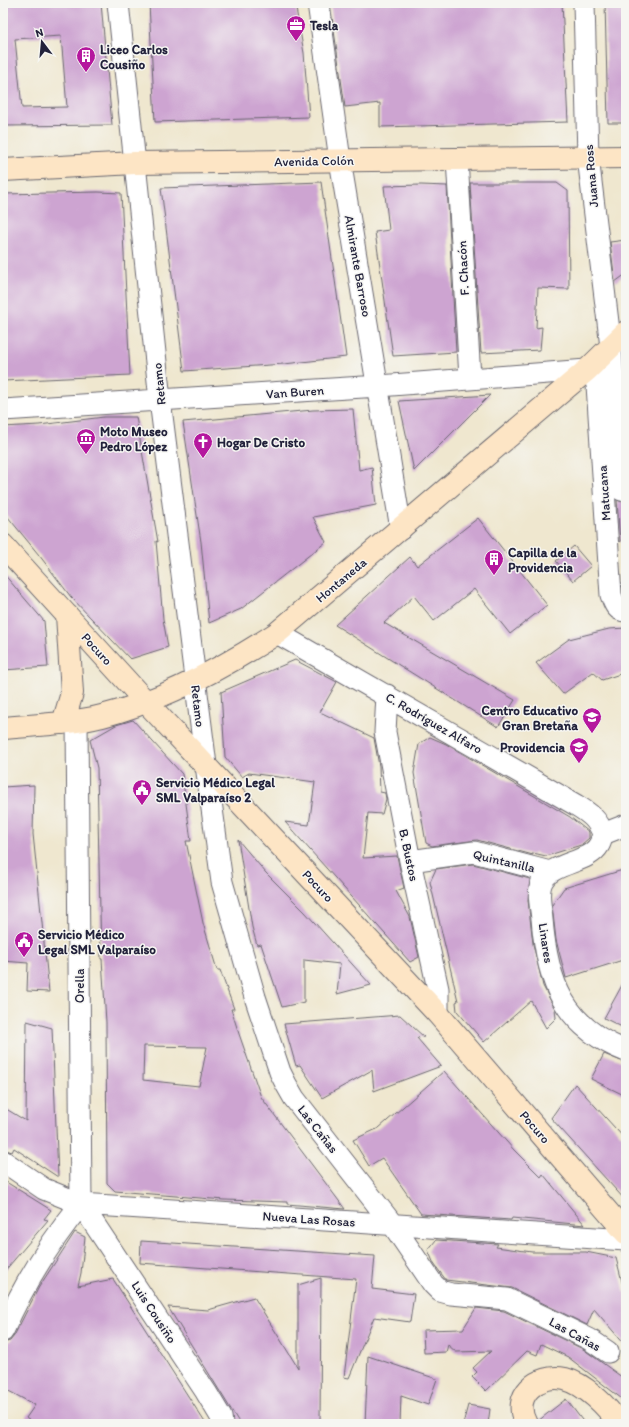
<svg xmlns="http://www.w3.org/2000/svg" width="629" height="1427" font-family="Itim,sans-serif">
<rect width="100%" height="100%" fill="#f6f6f2"/>
<filter id="ink" filterUnits="userSpaceOnUse"><feTurbulence type="fractalNoise" baseFrequency=".025" numOctaves="2"/><feDisplacementMap in="SourceGraphic" scale="8" xChannelSelector="R" yChannelSelector="G"/><feConvolveMatrix kernelMatrix="1 2 1 2 8 2 1 2 1" color-interpolation-filters="sRGB"/></filter>
<filter id="wash" filterUnits="userSpaceOnUse"><feTurbulence type="fractalNoise" baseFrequency=".012" numOctaves="4" result="noise"/><feDisplacementMap in="SourceGraphic" scale="16" xChannelSelector="R" yChannelSelector="G"/><feGaussianBlur stdDeviation="0.9" result="paint"/><feColorMatrix in="noise" values="0 0 0 0 0 0 0 0 0 0 0 0 0 0 0 0 0 1.4 0 .05"/><feComposite in="paint" operator="in"/></filter>
<g filter="url(#wash)">
<rect width="100%" height="100%" fill="#efe7cf"/>
<g id="blocks">
<path fill="#cda4d1" fill-rule="evenodd" d="M3,3h98l11,122 -109,1zM61,36l6,71 -45,1 -7,-69z
M149,3h146l9,50 5,64 -154,5z
M330,3h232l6,119 -188,5v-24l-35,4z
M605,3h21v120h-18z
M321,182l25,175 -62,7 -100,7 -23,-183z
M470,183h87l11,8 1,98 -31,-1 -2,40 6,-1 -2,23 -59,3z
M421,185l26,1 9,166 -63,4 -18,-124 14,-2 -5,-44z
M98,192l23,1 9,182 -127,6v-187z
M626,240v34l-11,8 -5,-40z
M490,395l-76,76 -15,-70z
M353,409l6,61 13,-3 4,38 -63,12 13,25 -85,67 -32,14 -8,-81 -18,-120 130,-12z
M104,417h32l22,125 -2,-1 7,78 5,28 -38,12 -59,-62 -32,-42 -36,-44v-84l36,-2z
M617,500l9,3v34l-6,5z
M478,518l69,87 -37,29 -36,-45 -40,32 -20,-25 -30,27 131,77 -17,27 -163,-102 75,-68 7,9z
M574,546l17,20 -18,15 -17,-20z
M3,573l41,48 4,46 -45,3z
M626,628v44l-24,8 -9,-8 -30,22 -27,-31 33,-24 40,-10z
M295,660l42,22 -17,30 54,26 5,28 1,26 5,1 1,6 -4,15 -14,-1 -5,45 34,-2 7,32 -8,3 14,26 9,40 -9,5 -125,-140 24,3 6,-43 -66,-9 -7,4 -17,-20 -4,-65z
M133,720l49,54 9,67h-5l17,82 14,47h3l14,39h-3l8,25 22,63 84,112 -58,-5v-2l-63,-2 -109,-9 -8,-8 -1,-161 -4,-63h-1l-4,-191 -7,-28 26,-15zM144,1046l63,1 -8,39 -56,-6z
M430,737l16,7 124,73 19,15v6l-8,7 -35,11 -13,-3v2l-56,-15 -45,6 -6,-3 -12,-70 5,-29z
M34,785l-1,49 16,158 -22,-1 1,-28 -25,-2v-174z
M238,840l28,33 39,39 66,73 -34,9 3,-30 -36,-4v42l-22,5 -21,-63 -4,1 -5,-18z
M473,864l57,15 -2,21 5,44 10,42 12,23 1,9 -10,10 -15,-27 -47,41 -27,-31 -1,-9 2,-1 -28,-119 6,-13z
M626,869v90l-60,19 -10,-38 -4,-35 12,-17z
M626,978v60l-4,-2 4,-7 -22,-11z
M400,1015l24,22 -7,1 24,28 -67,25 -2,-21 -50,28 -22,-33 -4,1 -12,-42z
M27,1021l25,7 6,149 -44,-29 -2,4 -9,-3v-42l23,14z
M604,1054l22,9v33l-35,-17z
M444,1071l70,79 27,27 2,-3 42,51 -73,-7 -1,2 -90,-6 -39,-56 -13,8 -16,-26 26,-12z
M575,1084l51,56v61l-75,-83z
M3,1180l48,30 -7,9 4,1 -45,53z
M75,1232l10,5 -4,36 -3,13 35,-7 93,145h-172l-8,-6 9,-13 -32,-17v-45l7,-2 4,-5 25,-49z
M436,1240l62,4 -2,3 36,5h54l30,6 10,39v49l-32,-37 -7,16 -75,-37 -66,-8 -12,-16 -6,-14z
M141,1241l234,15 -3,33 42,5 -4,28 -36,-5 -25,61 -5,-1 12,-98 -216,-16z
M321,1278l-1,146h-80l-72,-117 40,3 46,-13 44,71v-83z
M476,1308l28,3 79,38 43,31v22l-58,-45 -27,-13 -4,11 -10,-4 -41,40 -14,-14 5,-5 -4,-4 18,-17 -35,1 -8,-7 -2,7 -22,1 -1,-23 40,-1z
M368,1356l69,23 -9,26 -27,-9 -1,28h-35z
M566,1399l19,25h-47v-3z
M468,1405l22,4 -2,15h-25z"/>
</g>
</g>
<g filter="url(#ink)">
<use href="#blocks" fill-opacity="0" stroke="#6a676f" stroke-width="1"/>
<g fill="none" stroke-linecap="round" stroke-linejoin="round">
<g stroke="#6a676f" stroke-width="23">
<path id="street" d="M118,3l42,397 46,365 16,117 33,115 25,75 6,12 8,14 99,127 40,59 7,7 11,3 56,5 82,40 19,13
M318,3l22,157 61,369
M584,3l4,154 23,190 8,136 3,7 4,1
M457,159l13,219
M3,410l376,-24 208,-16 7,6 3,9 14,210c3,8 5,16 15,16
M277,633l299,172c13,8 22,14 27,29
M387,695l-2,37 25,129 28,128v25
M77,721l4,483
M603,834c-1,3 -2,8 -4,11 -10,18 -45,17 -56,35 -7,11 -2,27 -1,39 5,63 22,108 84,132
M603,834l23,-9
M410,861l64,-9 76,20
M3,1161l41,28 37,15 545,36
M81,1204l125,188 15,25 1,7
M3,1331c20,-45 47,-89 78,-127"/>
</g>
<g stroke="#6a676f" stroke-width="24">
<path id="secondary" d="M3,170l132,-7 491,-6
M3,545l142,156 293,313 188,219
M63,723l9,-30 -5,-78
M3,728c33,-3 67,-4 99,-12 59,-15 124,-50 175,-83l310,-263 39,-38
M526,1424c-15,-28 11,-51 39,-45 20,5 43,28 54,45"/>
</g>
<use href="#street" stroke="#fff" stroke-width="21"/>
<use href="#secondary" stroke="#fde5c5" stroke-width="22"/>
</g>
</g>
<defs>
<g id="office-pin" transform="scale(1)"><path d="M0 17L-7.5 6A9.5 9.5 0 1 1 7.5 6Z" fill="#b5179e" stroke="#f6f6f2"/><path d="M-6-3h4V-5.5h4V-3h4V5H-6ZM-1-4.5V-3h2v-1.5ZM-6 0V1H6V0Z" fill="#fff"/></g>
<g id="building-pin" transform="scale(1)"><path d="M0 17L-7.5 6A9.5 9.5 0 1 1 7.5 6Z" fill="#b5179e" stroke="#f6f6f2"/><path d="M-4-6H4V6H1V3H-1V6H-4ZM-2.5-4.3h1.7v1.8h-1.7ZM.8-4.3h1.7v1.8H.8ZM-2.5-1h1.7V.8h-1.7ZM.8-1h1.7V.8H.8Z" fill="#fff"/></g>
<g id="museum-pin" transform="scale(1)"><path d="M0 17L-7.5 6A9.5 9.5 0 1 1 7.5 6Z" fill="#b5179e" stroke="#f6f6f2"/><path d="M0-6L6-3V-2H-6V-3ZM-5-1h2V3h-2ZM-1-1h2V3h-2ZM3-1h2V3H3ZM-6 4H6V6H-6Z" fill="#fff"/></g>
<g id="church-pin" transform="scale(1)"><path d="M0 17L-7.5 6A9.5 9.5 0 1 1 7.5 6Z" fill="#b5179e" stroke="#f6f6f2"/><path d="M-1.2-6h2.4v3.5h3.3v2.4h-3.3V6h-2.4V-.1h-3.3v-2.4h3.3Z" fill="#fff"/></g>
<g id="university-pin" transform="scale(1)"><path d="M0 17L-7.5 6A9.5 9.5 0 1 1 7.5 6Z" fill="#b5179e" stroke="#f6f6f2"/><path d="M0-5L7-2L0 1L-7-2ZM-4 1L0 2.5L4 1V4Q0 6-4 4Z" fill="#fff"/></g>
<g id="school-pin" transform="scale(1)"><path d="M0 17L-7.5 6A9.5 9.5 0 1 1 7.5 6Z" fill="#b5179e" stroke="#f6f6f2"/><path d="M0-5L7-2L0 1L-7-2ZM-4 1L0 2.5L4 1V4Q0 6-4 4Z" fill="#fff"/></g>
<g id="civic-pin" transform="scale(1)"><path d="M0 17L-7.5 6A9.5 9.5 0 1 1 7.5 6Z" fill="#b5179e" stroke="#f6f6f2"/><path d="M-.6-6.5H3V-4.5H.6V-3L4-1V1h2V6H-6V1h2V-1L-.6-3ZM-1.2 2.5V6h2.4V2.5Z" fill="#fff"/></g>
</defs>
<g fill-rule="evenodd">
<use href="#office-pin" x="296" y="25"/>
<use href="#building-pin" x="86" y="56"/>
<use href="#museum-pin" x="86" y="438"/>
<use href="#church-pin" x="203" y="442"/>
<use href="#building-pin" x="494" y="559"/>
<use href="#university-pin" x="592" y="717"/>
<use href="#school-pin" x="579" y="747"/>
<use href="#civic-pin" x="142" y="789"/>
<use href="#civic-pin" x="24" y="941"/>
</g>
<g text-anchor="middle" dominant-baseline="central" stroke-width="3" stroke-linejoin="round" paint-order="stroke">
<g font-size="13" font-weight="bold" fill="#22223b" stroke="#f6f6f2" text-anchor="start">
<text x="310" y="25">Tesla</text>
<text x="100" y="49">Liceo Carlos<tspan x="100" dy="15">Cousiño</tspan></text>
<text x="100" y="431">Moto Museo<tspan x="100" dy="15">Pedro López</tspan></text>
<text x="217" y="442">Hogar De Cristo</text>
<text x="508" y="552">Capilla de la<tspan x="508" dy="15">Providencia</tspan></text>
<text x="578" y="710" text-anchor="end">Centro Educativo<tspan x="578" dy="15">Gran Bretaña</tspan></text>
<text x="565" y="747" text-anchor="end">Providencia</text>
<text x="156" y="782">Servicio Médico Legal<tspan x="156" dy="15">SML Valparaíso 2</tspan></text>
<text x="38" y="934">Servicio Médico<tspan x="38" dy="15">Legal SML Valparaíso</tspan></text>
</g>
<g font-size="13" fill="#22223b" stroke="#f6f6f2">
<text transform="translate(314 161) rotate(-1)">Avenida Colón</text>
<text transform="translate(591 176) rotate(-95)">Juana Ross</text>
<text transform="translate(358 266) rotate(80)">Almirante Barroso</text>
<text transform="translate(463 268) rotate(-93)">F. Chacón</text>
<text transform="translate(159 384) rotate(-96)">Retamo</text>
<text transform="translate(295 392) rotate(-4)">Van Buren</text>
<text transform="translate(604 493) rotate(-94)">Matucana</text>
<text transform="translate(341 580) rotate(-40)">Hontaneda</text>
<text transform="translate(97 649) rotate(48)">Pocuro</text>
<text transform="translate(198 706) rotate(83)">Retamo</text>
<text transform="translate(434 723) rotate(30)">C. Rodríguez Alfaro</text>
<text transform="translate(409 855) rotate(78)">B. Bustos</text>
<text transform="translate(504 861) rotate(13)">Quintanilla</text>
<text transform="translate(318 886) rotate(47)">Pocuro</text>
<text transform="translate(546 943) rotate(81)">Linares</text>
<text transform="translate(79 986) rotate(-90)">Orella</text>
<text transform="translate(535 1127) rotate(49)">Pocuro</text>
<text transform="translate(318 1129) rotate(52)">Las Cañas</text>
<text transform="translate(309 1219) rotate(4)">Nueva Las Rosas</text>
<text transform="translate(154 1312) rotate(57)">Luis Cousiño</text>
<text transform="translate(575 1334) rotate(29)">Las Cañas</text>
</g>
</g>
<rect width="629" height="1427" fill="none" stroke="#f6f6f2" stroke-width="16"/>
<g transform="translate(42 42) rotate(344)" stroke="#f6f6f2" stroke-width="3" paint-order="stroke">
<path d="M0-3L7 15L0 10L-7 15Z" fill="#22223b"/>
<text y="-6" font-size="11" font-weight="bold" text-anchor="middle" fill="#22223b">N</text>
</g>
</svg>
